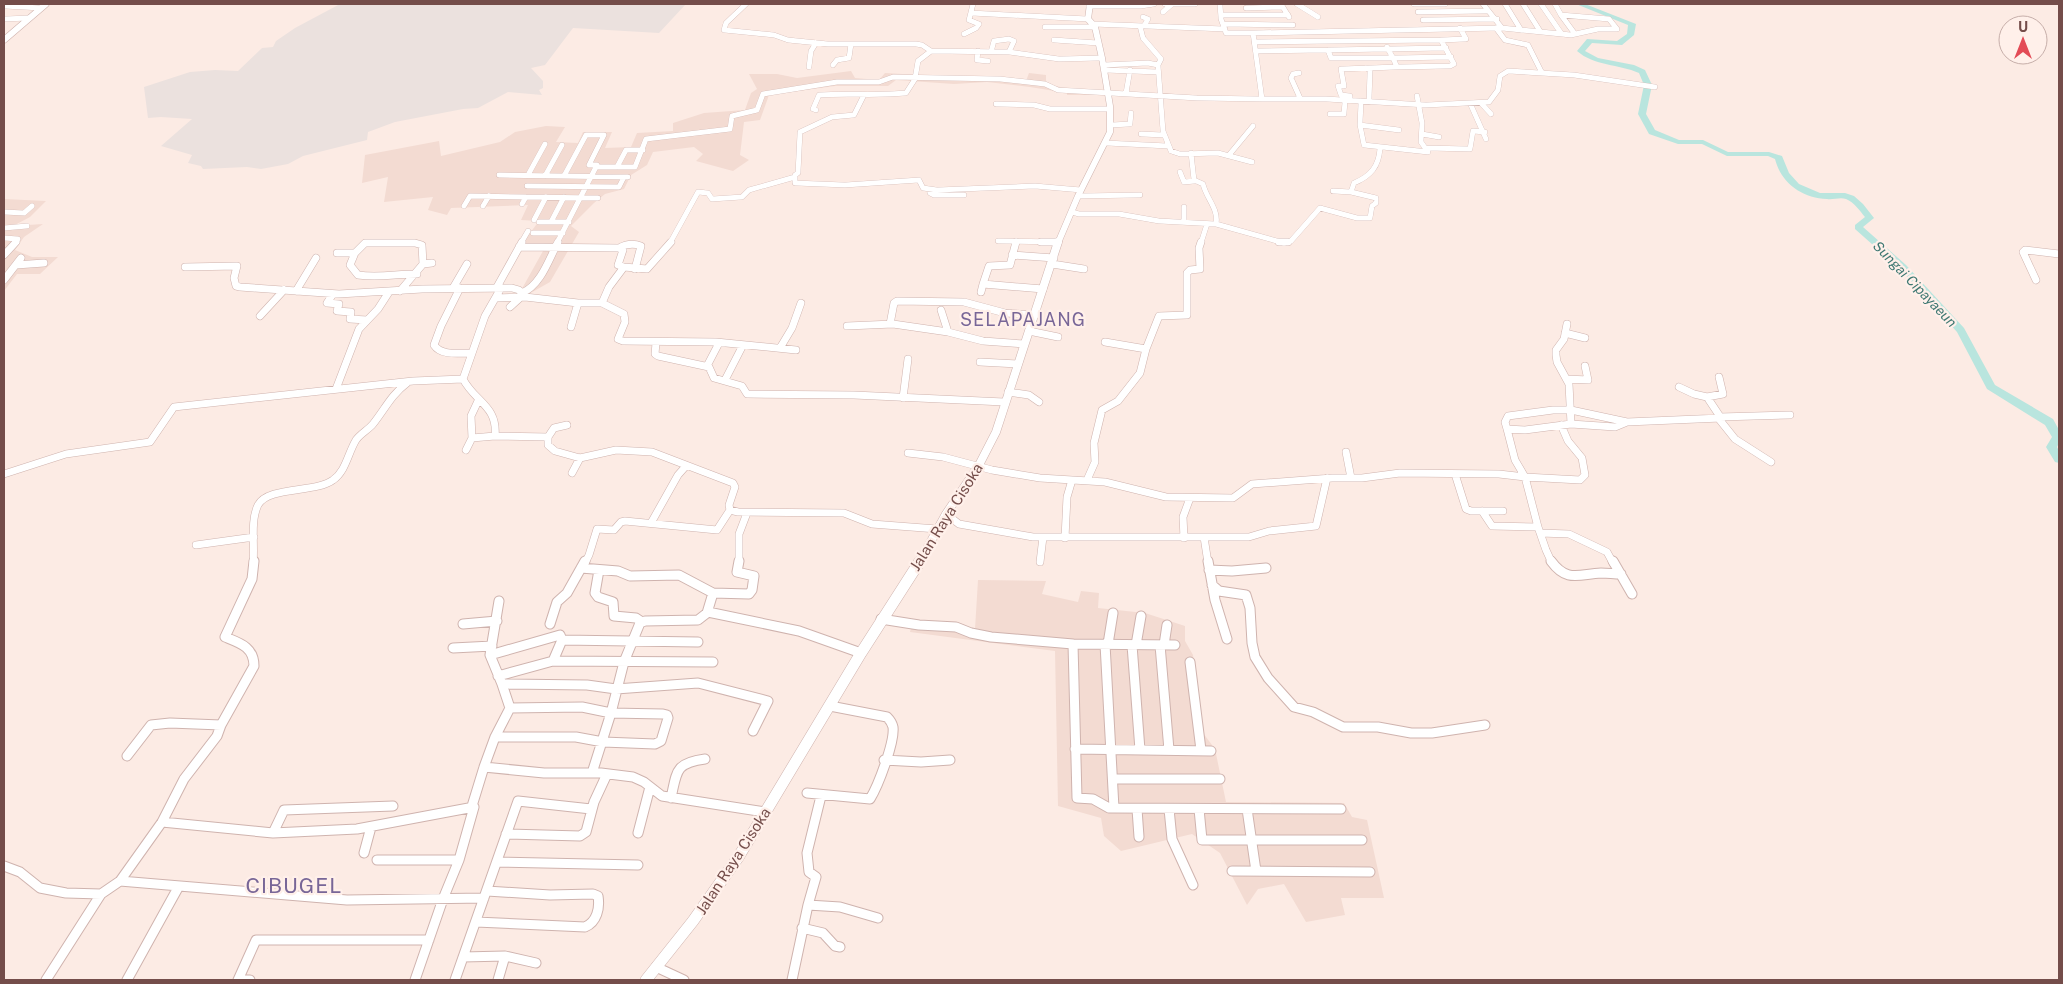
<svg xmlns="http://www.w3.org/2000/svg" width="2063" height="984" font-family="'Public Sans',sans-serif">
<rect width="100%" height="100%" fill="#fcebe4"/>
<path fill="#f3dbd2" d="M851,71l4,7 24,2 6,-7 141,8 3,-8 17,2v9l24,5 25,2 -1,4h-27v-2l-37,-6 -43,-5 -33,2 -58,-4 -8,6h-53l-66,9 -9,25 -16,2 -4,33 9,5 -16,11 -37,-10 7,-7 -9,-7 -41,5 -6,13 -16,10 -7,14 -19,5 -11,9 -23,23 8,6 -29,50 -30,17 -1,-5 24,-43 -25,-2 21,-28 -18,-1 7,-15 -77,3 -4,7 -19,-5 5,-13 -49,5 4,-25 -26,6 3,-28 74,-14 2,15 59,-14 15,-10 31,-6 19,1 -9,15 22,1 5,-11h29l-7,16 26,-1 6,-14 36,-2v-8l31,-10 41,-3 6,-17 6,-4 -8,-15h28l20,4z
M4,199l42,2 -16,16 -17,9 30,-2 -19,13 -9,13 17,7h26l-18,17h-23l-13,17z
M978,580l68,1 -4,13 36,8 3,-11 18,2 -1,15 47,5 40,13v15l8,14 10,78 12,16 11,53 118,1 8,14 15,3 17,78h-43l4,17 -39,7 -22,-38 -26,5 -11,16 -27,-52 -28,-19 -71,17 -17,-15 -3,-18 -43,-12 -3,-155 -145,-19 3,-12 62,9z"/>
<path fill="#ebe1de" d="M340,4h346l-27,29 -86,-5 -28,37 -14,3 12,13v7l-4,2 3,5 -34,-3 -30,16 -15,1 -68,13 -27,10 -1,8 -64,16 -15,8 -27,5 -14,-2 -44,2 -2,-3 -13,-3 4,-8 -31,-9 31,-27 -31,-2 -13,1 -4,-31 46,-15 25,-2 23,1 24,-23 11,-1 3,-6 19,-13z"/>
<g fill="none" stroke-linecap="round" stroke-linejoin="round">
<path fill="#b9e5de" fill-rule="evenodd" d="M1576,4h9l51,20 -2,11 -12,10 -30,-2 -7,8 13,7 36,7 11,5 7,15 -6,29 9,16 24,10h24l25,12h41l13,4 7,17 10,11 21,9h25l9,3 9,8 11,14 -11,9 43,38 58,63 31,57 58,34 6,11v13l-2,4 2,4v12l-4,-1 -9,-15 6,-10 -7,-12 -58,-36 -30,-57 -57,-63 -45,-40v-4l10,-8c-5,-6 -11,-15 -19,-18 -6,-2 -13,1 -19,0 -25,-1 -46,-16 -52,-40l-7,-3h-41l-25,-12h-24l-29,-10 -11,-20 6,-29 -5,-12c-20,-9 -45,-7 -62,-22l10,-12 30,2 10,-7 1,-9z"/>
<g stroke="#cfb3ae" stroke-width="5.5">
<path id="minor-far2" d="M746,4l-20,19 -2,7 50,5 14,5 40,4h88l6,1 9,6 78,1 50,7 43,-1
M1165,4h30
M1220,4l1,15 5,14h27
M1281,4l8,13
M1297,4l21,13
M1414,4h31
M1505,4l16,26
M1523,4l17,27
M1541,4l20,29
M4,6l37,2
M1089,6h52l13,-2
M1246,8l36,-1
M1163,12l8,-7
M1418,12l69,-1
M971,13l117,6
M1222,15h66
M1561,15l14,19
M1143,17l5,2 -4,7
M4,19l25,-1
M1423,20l74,-1
M1092,24l133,5
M1223,24l70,1
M1140,26l3,12 18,21 -3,6
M1045,27h50
M1496,28l9,12 23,5 14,28
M1502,28l69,7 27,-6h19l-8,-10 -48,-4 -6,-11
M964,34l12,-6 3,-4 -10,-4 4,-16
M1054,40l44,3
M1254,42l187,-2
M1387,47l1,2 58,-1
M1328,50l60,-1 5,9 58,-1
M978,51l-1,9 11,1
M1256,51l72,-1 3,8h62l4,9 53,-1 4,-2 -13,-24 25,-1 -6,-11
M991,52l3,-11 15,-2 5,2 -5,11
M833,65l4,-5 12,-2 2,-14
M1103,65l45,-2 10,2 5,66 8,20 9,3 38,-1 34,9
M809,67l2,-16 5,-8
M1366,68l4,2 -1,32
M1104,70l54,2
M1299,73l-6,1 -2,4 9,20
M1126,93l4,-23
M864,95l-10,20 -22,2 -32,15 -2,41 -3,2v8l50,2 74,-5 4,8 14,2 98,-4 46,4
M1350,98v-2l-9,-1 -3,-9h6l-3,-17 56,-2
M1262,99h64l100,6 63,-3 9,-12 2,-14 8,-5 66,4 81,12
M1470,103l16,36
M1481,103l10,11
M996,104l38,1 16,4h60
M816,110l-3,-1 6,-14c29,-2 58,1 87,-2l9,-14 3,-18 13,-10
M1330,114h14l1,-13
M1111,125l19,-1 1,-11
M1360,125l1,-24
M1399,130l-39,-5 4,20 64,7 -7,-10 1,-19 -5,-27
M1141,134l23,1
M1422,134l17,3
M1106,143l62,3
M1426,148l44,1 3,-18 12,1
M1191,153l3,27 9,4c3,14 16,25 13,40
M1229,155l24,-29
M617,167l9,-17h17
M1180,172l4,10 11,-1
M499,175l129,2
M528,175l17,-31
M545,176l17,-31
M564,176l22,-41h18l-15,30h8l-1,2
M527,186l92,1 5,-10
M929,189l1,4 4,2h30
M1333,191l18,1 3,-9c17,-7 25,-17 26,-35
M1078,196l62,-1
M522,204l4,-7 72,1
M464,206l6,-10 56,1
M483,206l6,-10
M1184,207v15
M4,212l20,1 8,-7
M1072,212l7,2h40l40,7 57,3 68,19
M534,220l12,-23
M539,222h30
M551,222l13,-25
M4,228l23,-2
M533,233h30
M4,238l14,1 -3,4
M998,241l60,1
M521,243l7,-12
M557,243l39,-76h39l11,-28 84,-10 2,-13 25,-6 6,-16 74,-12h42l14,-5 107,2 45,5 13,6 139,8 65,1 -9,-66 249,-5 -19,-24
M670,243l28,-51 10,1 4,6 30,-2 7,-7 46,-13
M1201,243l6,-19
M1284,243l7,-2 29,-33 37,10h13l2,-12 4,-3v-5l-25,-6"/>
</g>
<g stroke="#cfb3ae" stroke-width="8">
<path id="minor-far1" d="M1041,242h17
M1279,242h9
M519,247l100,1c7,-4 14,-5 22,-2l-6,23
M619,248l4,2 -5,15 6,2
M337,253h18l10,-10h50l7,2 1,19
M355,253l-5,12 8,10c21,3 38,-1 59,-1
M4,255l12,-13
M1012,255l42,3
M1052,264l32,5
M16,265l28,-2
M185,267l52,-1 -3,12 2,8 4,1 99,7 83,-5 90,-1 7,2 6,7 53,6h24l22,11 1,8 -7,17 5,2 93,1 80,8
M4,280l17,-22
M2036,280l-13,-28 2,-2 34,4
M983,284l6,-18 21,-1 6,-23
M497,287l25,-45
M453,288l14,-24
M460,288l-19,38 -7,19c7,11 25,8 37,8
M296,291l20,-33
M400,291l23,-27 9,-1
M981,292l2,-8 60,5
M522,293c19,-8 27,-34 36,-51
M333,294l-6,9 12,1 -2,7 14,1 -1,7 17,1
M496,298l29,-1
M602,303l7,-16 15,-20 23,2 24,-27
M510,307l11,-10
M941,310l7,22 35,9 41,3
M260,316l24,-26
M890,324l4,-21 3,-2 67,1 41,11 30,2
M847,326l46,-2 55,8
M571,327l7,-24
M1029,331l29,6
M1565,333l20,5
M1105,342l41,7
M656,343l-1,11 3,2 51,11 5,11 28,8 5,8 107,1 150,7
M780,348l12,-20 9,-25
M980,362l38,2
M707,366l12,-23
M463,379l22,-63 16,-28
M1567,379l21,1 -3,-14
M725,380l18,-35
M336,389l23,-60 19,-20 11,-17
M1008,392l21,3 10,7
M1707,397l16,-3 -4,-17
M903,398l5,-39
M1720,417l70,-2
M1719,419l16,20 36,23
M1571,424l44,3 12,-5 94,-4 -14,-21 -13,-3 -15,-7
M1507,429l-2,-7 3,-6 45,-6h18l56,12
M548,437l6,-9 13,-3
M472,438l-1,-22 7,-15
M466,450l6,-12 23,-2
M1346,452l5,26
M908,453l35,4 49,13 48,8 65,4 61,15 67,1 19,-14 80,-6h30l38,-5 99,1 26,3 -10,-17 -8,-31 18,1 46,-6 -2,-40 -12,-22 -1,-7v-5l8,-11 3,-15
M572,473l8,-15
M4,474l62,-20 84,-12 24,-35 239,-26 50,-2c12,23 35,27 32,57l53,1v8l7,6 25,7 36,-8 36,2 81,31 2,4 -6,18 1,5 8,2 106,1 28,11 65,5
M1455,474l11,35 5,2h32
M1087,480l8,-18 -1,-19 8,-33 16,-9 22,-28 6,-24 13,-33 28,-1v-42l3,-3 10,-1 -1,-21 2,-6
M1482,511l10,15 46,1 8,23 6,13
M946,514l13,10 74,13h216l20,-6 47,-5 11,-48
M651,523l27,-48 8,-9
M1538,527l-13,-50 55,3 5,-5 -3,-17 -14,-17 -7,-16
M1540,533l29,1 38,18 6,11
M1204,537l4,26
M1065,538l2,-41 5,-17
M1184,538l-1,-21 7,-19
M196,545l58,-8
M1040,562l3,-25
M253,563c2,-17 -3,-42 5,-58 10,-19 58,-12 75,-25 13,-9 15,-27 23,-40 4,-6 12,-10 17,-16 12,-15 18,-29 34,-41
M585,563l4,-8 8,-26 17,1 7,-8 4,-1 92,9 13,-20
M739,563v-29l8,-21"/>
</g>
<g stroke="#cfb3ae" stroke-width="11">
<path id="minor" d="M1208,561l7,39 12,39
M1551,561c16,22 28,13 50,12 7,0 13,1 20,1
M1613,561l19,33
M581,568l37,3 12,5 49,-1 34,18 36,1 3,-4 2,-14 -17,-4 2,-11
M599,570l-4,23 3,4 15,5 1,14 22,2 6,4
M1209,570l23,1 34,-3
M1212,585l7,6 27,4 4,13 2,35 3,14 13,21 26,29 19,5 30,15h35l33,6h21l53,-8
M499,601l-9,54 12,29 85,1 29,4 82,-6 70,18 -15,30
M708,612l91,19 62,22
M881,619l38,6 37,2 15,6 20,4 82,7 4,154 16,1 16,9 232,1
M463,624l34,-3
M550,624l7,-22 10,-9 18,-32
M698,642l-136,-2 -9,21 160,1
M1073,644l102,1
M1105,644l9,164
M1108,644l5,-31
M1132,645l8,105
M1136,645l5,-29
M1160,645l9,105
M1164,645l3,-20
M453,648l39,-2
M490,655l70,-20 2,5
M1190,662l11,88
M498,676l55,-15
M495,737h81l27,5 52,2 6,-3 7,-23 -1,-3 -4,-1 -52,-1 -29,-6 -72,1
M1075,749l136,2
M127,756l24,-31 19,-2 51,2
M884,760l37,2 29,-2
M484,767l11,-30 15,-29 -8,-24
M592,773l19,-60 13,-51 16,-39 5,-2 53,-1 9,-7 6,-20
M1113,779h107
M807,793l63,6c8,-13 25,-57 23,-72 -1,-4 -3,-7 -6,-10l-57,-11
M671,798c6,-27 4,-35 34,-39
M1137,809l2,28
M1169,809l3,30 21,46
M1199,809l3,31h160
M1247,809l9,62
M162,822l111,11 84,-4 117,-22 -2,-1 12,-39 60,6h57l32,4 11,5 18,14 103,16
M273,833l11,-23 109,-4
M638,833l12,-46
M506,834l74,2 6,-4 8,-30 13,-28
M364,853l7,-26
M377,860h82l-16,39 -28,81
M459,860l15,-53
M497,862l141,3
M4,866l16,6 20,16 26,5 35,1
M1232,871l138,1
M120,881l42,-59 22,-43 33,-43 4,-11 33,-59c0,-19 -14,-23 -29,-29l27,-58 2,-18
M808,905l8,-28 -7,-5 -2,-19 14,-57
M476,922l109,5c12,-5 15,-19 13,-31l-5,-2 -43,1 -63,-4
M802,928l21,5 12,13 5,1
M463,957l42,-1 31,7
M656,967l28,13
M46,980l55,-86 19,-13 227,19 137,-2
M127,980l52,-94
M238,980l18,-40h173
M238,980h12
M455,980l63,-179 73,8
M498,980l7,-24
M792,980l16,-75 32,2 38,11"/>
</g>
<g stroke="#cfb3ae" stroke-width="7">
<path id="tertiary-far2" d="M4,40l42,-36
M1058,243l20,-47 32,-64v-26l-8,-48 -7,-31 -7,-8 2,-15"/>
</g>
<g stroke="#cfb3ae" stroke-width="9">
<path id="tertiary-far1" d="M919,563l27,-49 33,-49 17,-33 62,-190"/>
</g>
<g stroke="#cfb3ae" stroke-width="12">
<path id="tertiary" d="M646,980l47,-59 46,-65 122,-203 59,-92"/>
</g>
<use href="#minor-far2" stroke="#fff" stroke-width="5"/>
<use href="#minor-far1" stroke="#fff" stroke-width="7"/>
<use href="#minor" stroke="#fff" stroke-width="9"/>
<use href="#tertiary-far2" stroke="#fff" stroke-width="6"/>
<use href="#tertiary-far1" stroke="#fff" stroke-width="8"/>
<use href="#tertiary" stroke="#fff" stroke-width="11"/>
</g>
<g text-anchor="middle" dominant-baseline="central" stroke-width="4.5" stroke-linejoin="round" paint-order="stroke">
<g font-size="14" font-style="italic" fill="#3e7872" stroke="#fff0ea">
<text transform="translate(1915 284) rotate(46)">Sungai Cipayaeun</text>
</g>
<g font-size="15" fill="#744d4a" stroke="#fff0ea">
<text transform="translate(946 517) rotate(-58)">Jalan Raya Cisoka</text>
<text transform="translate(733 861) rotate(-57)">Jalan Raya Cisoka</text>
</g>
<g font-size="18" letter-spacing="1" fill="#786697" stroke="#fff0ea">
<text x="1023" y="319">SELAPAJANG</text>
</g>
<g font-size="21" letter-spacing="1" fill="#786697" stroke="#fff0ea">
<text x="294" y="885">CIBUGEL</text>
</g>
</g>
<rect width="2063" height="984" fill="none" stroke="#744d4a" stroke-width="10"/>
<g transform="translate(2023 40)"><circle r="24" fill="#fff0ea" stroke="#c7afaa"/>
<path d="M0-4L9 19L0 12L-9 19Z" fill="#e34b56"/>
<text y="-8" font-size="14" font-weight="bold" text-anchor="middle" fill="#744d4a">U</text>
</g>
</svg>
